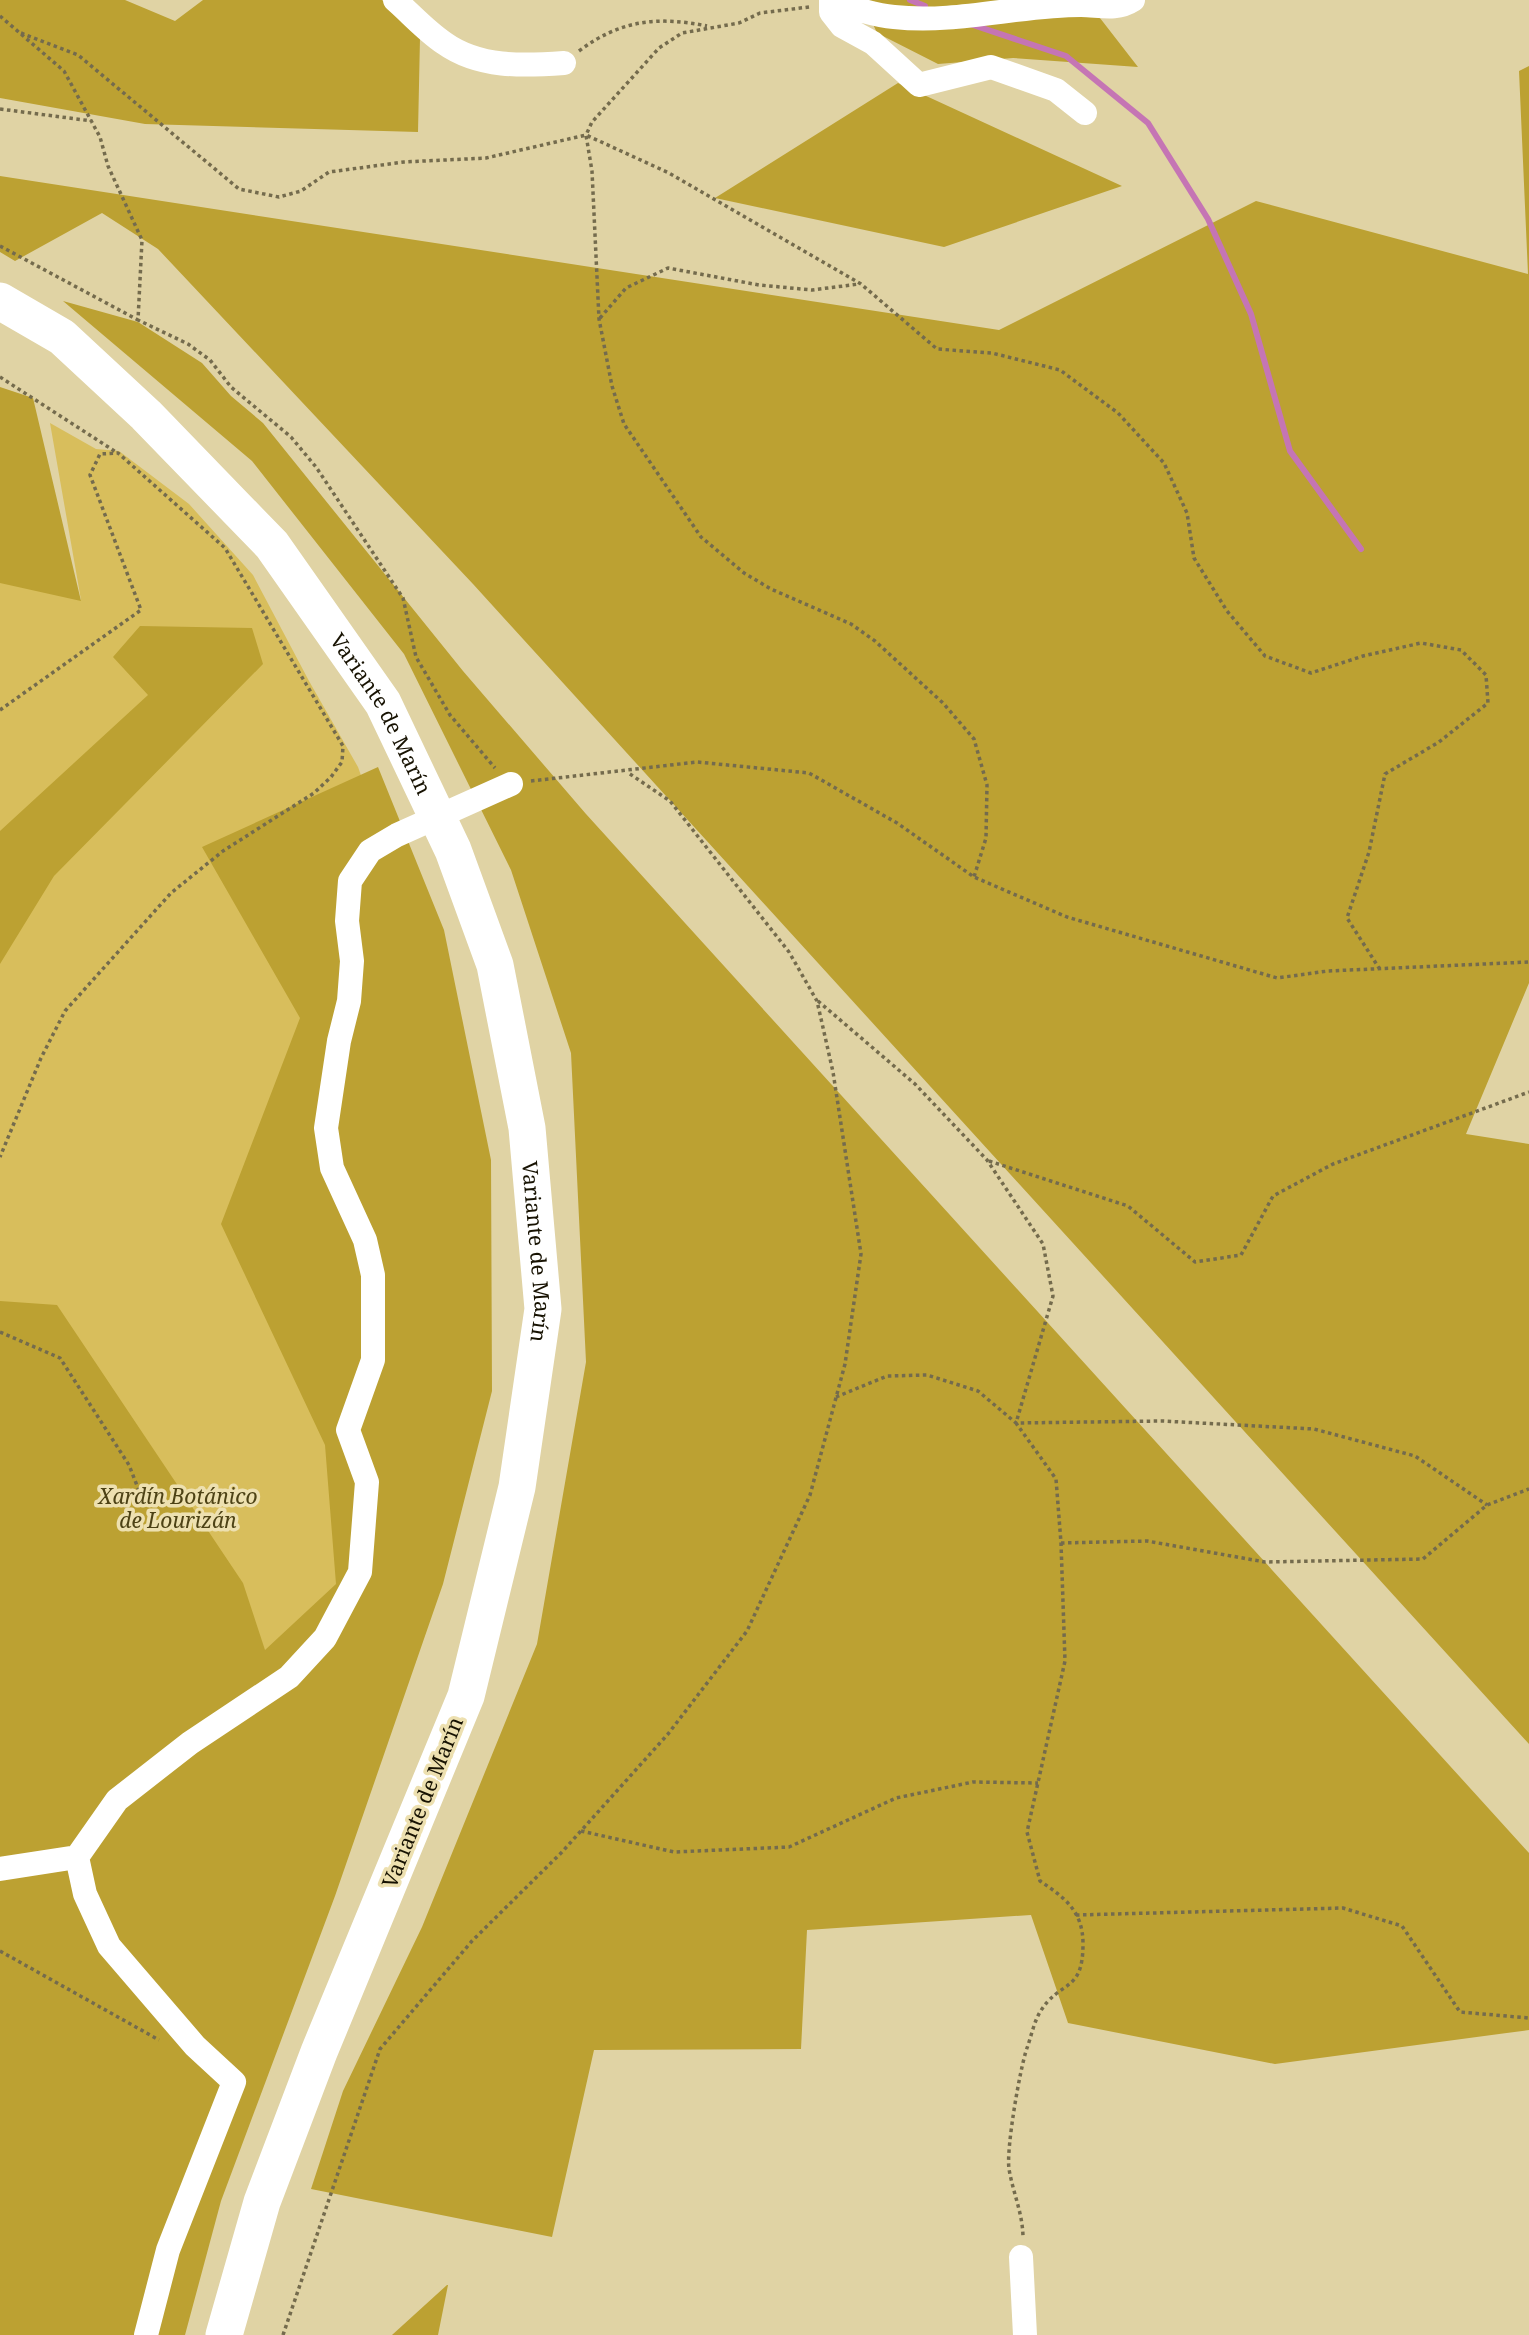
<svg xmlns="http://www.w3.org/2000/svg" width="1529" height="2335" font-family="'Noto Serif',serif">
<rect width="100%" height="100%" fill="#e0d3a4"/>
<path fill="#d8be5c" d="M50,423l46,26 23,2 70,53 64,71 56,106 49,86 16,45 -47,197 6,390 20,168 -353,369v-1369l81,33z"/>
<path fill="#bca132" d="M0,0h125l50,21 28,-21h179l38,38 -2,94 -273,-8 -145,-26z
M862,0h224l52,67 -125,-9 -75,6 -61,-31z
M1529,66v917l-63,151 63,10v600l-1056,-1160 -315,-335 -56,-36 -87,48 -15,-9v-76l999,154 257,-129 272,73 -9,-203z
M898,83l224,103 -178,61 -229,-49z
M63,301l75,21 64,41 29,33 32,27 200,248 123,143 943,1039v177l-254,34 -207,-41 -37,-108 -224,15 -6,119 -207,1 -42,187 -241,-48 32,-98 79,-164 115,-283 49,-282 -15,-309 -60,-183 -107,-216 -152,-193z
M0,387l33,11 48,203 -81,-18z
M140,626l112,2 11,36 -209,212 -54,88v-133l148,-136 -35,-38z
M378,767l66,163 47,230 1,231 -49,193 -108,312 -114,305 -36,134h-185v-1034l57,4 186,278 22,67 71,-66 -11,-139 -104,-221 79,-206 -98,-171z
M448,2285l-10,50h-46l55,-50z"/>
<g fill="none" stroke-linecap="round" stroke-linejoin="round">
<path stroke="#c575b4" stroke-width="6" d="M910,0l15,6
M970,24l96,32 82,67 60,96 43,95 39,137 71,98"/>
<path stroke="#746b4d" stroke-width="3.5" stroke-dasharray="3.5 3.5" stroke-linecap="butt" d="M809,7l-49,6 -21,10 -57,10 -23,15 -67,74 -6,13 6,36 7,148 13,67 12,38 77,113 43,36 27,16 80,35 24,17 68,62 31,36 13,46 -1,53 -12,39
M0,16l64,55 36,66 8,29 34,74 -4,80 50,24 22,16 21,27 60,50 25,30 87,131 13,59 34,58 45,53
M21,33l57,22 161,134 40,8 22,-6 28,-19 75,-10 82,-4 100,-23 83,38 192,111 76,65 55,4 68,17 58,43 46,50 23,50 7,45 33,53 38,45 46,17 52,-17 58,-13 40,7 25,25 2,28 -49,39 -54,32 -16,78 -22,66 32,50
M579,51c41,-31 79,-35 128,-25
M0,109l92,12
M0,246l138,74
M600,318l26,-30 42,-20 91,17 53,5 47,-6
M0,377l116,75
M0,710l141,-100 -51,-135 10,-21 18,-1 107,95 118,198 -1,16 -11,15 -17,16 -91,58 -52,42 -106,118 -24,47 -41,99
M531,781l166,-19 112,11 88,50 77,54 93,40 210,61 51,-7 201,-9
M818,1001l97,83 72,76 56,84 10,52 -37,127 40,56 5,64 4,118 -38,171 13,49c25,17 43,30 43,63 0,50 -23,35 -43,68 -6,10 -9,25 -13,36 -7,20 -21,101 -18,121 4,24 14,45 14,69
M989,1161l139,45 67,56 46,-7 32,-59 60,-32 196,-72
M0,1332l60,26 69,107 16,41
M836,1397l51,-21 40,-1 51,16 38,32 146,-2 152,8 101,27 72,49
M1061,1543l86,-2 118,21 158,-3 64,-54 42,-16
M581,1831l93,21 115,-5 107,-49 77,-16 65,1
M1076,1915l267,-7 59,18 58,86 69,6
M0,1951l159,89
M283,2335l97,-286 92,-108 90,-89 106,-118 79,-103 63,-136 35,-131 16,-110 -28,-182 -16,-71 -28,-49 -119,-151 -43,-29"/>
<path stroke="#fff" stroke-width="24" d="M395,0c16,14 31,31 49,43 35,25 79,23 120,20
M831,0v12l11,14 31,17 46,42 72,-18 65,23 29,23
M832,0c20,8 40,15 62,17 62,7 124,-12 187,-12 18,0 35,6 52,-5
M77,1857l8,37 24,52 86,100 39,36 -66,168 -22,85
M0,1869l77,-12 40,-57 73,-57 99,-66 36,-39 35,-66 7,-90 -19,-52 25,-70v-85l-8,-35 -33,-72 -6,-40 13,-87 10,-40 3,-40 -5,-40 3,-40 20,-30 27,-16 114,-51
M1021,2257l4,78"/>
<path stroke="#fff" stroke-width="37" id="s1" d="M0,301l62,36 84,78 126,130 111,158 70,147 42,115 32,163 16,181 -26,178 -51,209 -147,356 -57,150 -38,133"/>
</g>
<g text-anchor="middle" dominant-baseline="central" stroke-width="7" stroke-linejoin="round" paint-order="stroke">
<g font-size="21" fill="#171202" stroke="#ede0b0">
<text stroke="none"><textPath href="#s1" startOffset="569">Variante de Marín</textPath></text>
<text stroke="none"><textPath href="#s1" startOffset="1136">Variante de Marín</textPath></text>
<text transform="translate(422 1802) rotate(-68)">Variante de Marín</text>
</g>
<g font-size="21" font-style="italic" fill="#4d4215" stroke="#ede0b0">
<text x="178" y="1496">Xardín Botánico<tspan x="178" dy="24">de Lourizán</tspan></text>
</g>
</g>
</svg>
